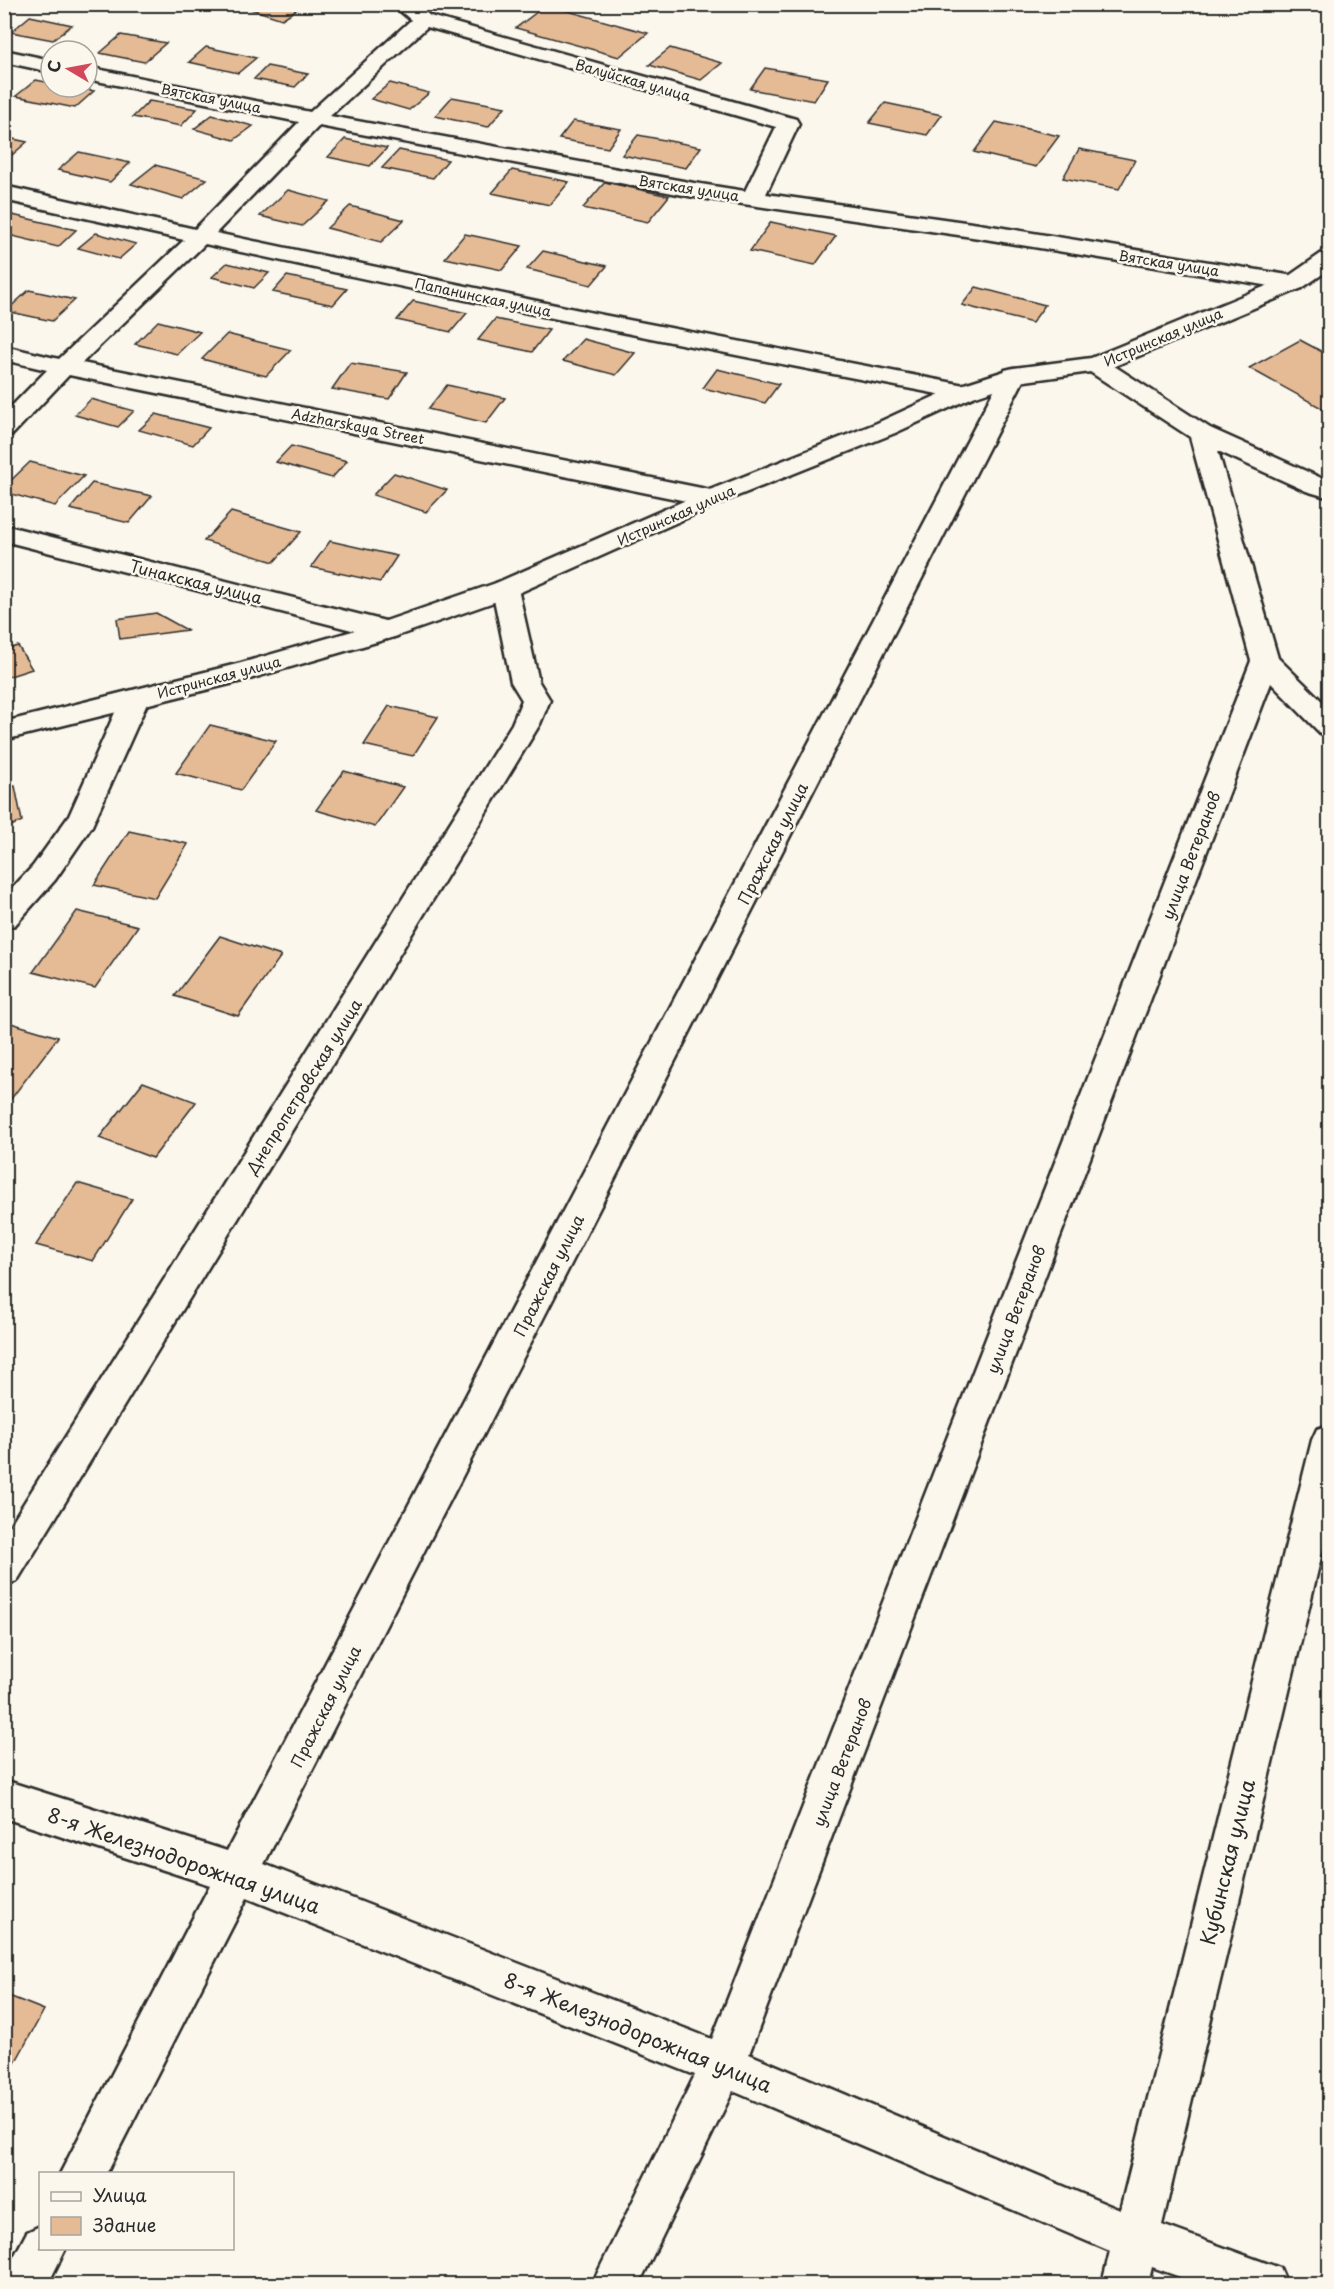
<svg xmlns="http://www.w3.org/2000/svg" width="1334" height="2289" font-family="'Playpen Sans',sans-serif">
<rect width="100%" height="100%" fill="#fbf7ec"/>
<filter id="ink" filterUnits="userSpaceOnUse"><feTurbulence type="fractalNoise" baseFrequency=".0167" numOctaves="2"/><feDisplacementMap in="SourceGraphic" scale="12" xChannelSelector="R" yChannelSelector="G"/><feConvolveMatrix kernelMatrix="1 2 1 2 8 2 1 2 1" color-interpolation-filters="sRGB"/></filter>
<g filter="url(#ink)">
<path fill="#e5bb96" stroke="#2b2b2b" stroke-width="1.5" d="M235,4h70l-23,15z
M546,5l102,28 -29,24 -103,-29z
M30,16l42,9 -19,15 -42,-8z
M121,35l45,8 -22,19 -44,-9z
M206,47l50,11 -18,15 -49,-11z
M670,48l52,15 -21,17 -52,-15z
M267,66l41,8 -13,13 -41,-8z
M765,68l63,11 -14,22 -64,-12z
M36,80l15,3v4h22l21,4 -19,17 -59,-12z
M390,83l39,10 -20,17 -38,-11z
M452,97l53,10 -17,20 -53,-11z
M149,101l48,8 -16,17 -48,-9z
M885,103l57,12 -15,20 -58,-12z
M212,115l41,11 -19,14 -40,-11z
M573,121l48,8 -13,19 -49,-9z
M996,122l63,14 -23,31 -62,-15z
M638,135l63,12 -15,21 -64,-13z
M4,137l23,5 -22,19h-1z
M345,139l42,9 -17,18 -42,-9z
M1079,149l56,11 -16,29 -56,-11z
M399,150l49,10 -15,18 -51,-10z
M79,152l51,11 -20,19 -52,-12z
M155,165l52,14 -24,20 -52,-15z
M512,170l57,12 -19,23 -58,-12z
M605,182l64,14 -21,26 -65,-14z
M288,190l41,11 -27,25 -42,-10z
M350,206l54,14 -23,22 -54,-14z
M4,213l72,17 -18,17 -54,-13z
M771,222l65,14 -21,29 -65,-14z
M96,233l40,11 -17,15 -41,-11z
M465,234l57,12 -20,24 -57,-12z
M543,251l64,15 -16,19 -64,-16z
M227,263l42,10 -15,15 -42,-11z
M287,276l60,13 -14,16 -60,-13z
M976,287l69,18 -13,18 -70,-18z
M29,290l46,10 -23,21 -46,-10z
M413,301l54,12 -16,19 -54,-12z
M495,319l54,11 -17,22 -54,-12z
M158,321l42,11 -23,22 -42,-10z
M227,334l64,16 -25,26 -64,-17z
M583,339l52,14 -19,22 -53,-14z
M1300,340l30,16v52l-5,2 -76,-42z
M350,363l57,9 -18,27 -57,-10z
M717,369l62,15 -14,19 -62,-15z
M447,385l58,13 -19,25 -58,-14z
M91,399l43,12 -16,16 -43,-12z
M156,414l53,14 -16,17 -54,-15z
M291,446l56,15 -15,17 -56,-16z
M30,462l54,14 -29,30 -51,-14v-5z
M394,473l53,17 -21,22 -53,-17z
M92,483l60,13 -23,27 -59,-14z
M231,512l70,20 -27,30 -70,-21z
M330,541l67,15 -17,26 -69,-15z
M156,613l31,17 -67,9 -3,-20z
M18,646l14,23 -28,9v-28z
M389,706l49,11 -25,39 -49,-11z
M210,725l66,16 -35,49 -65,-17z
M344,771l59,16 -28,40 -59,-17z
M15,786l7,35 -18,8v-41z
M129,831l59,13 -33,54 -61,-13z
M77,911l61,15 -43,62 -62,-16z
M220,936l61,20 -43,60 -63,-20z
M4,1021l54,16 -47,62 -7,-2z
M143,1082l53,20 -43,56 -54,-20z
M77,1183l55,16 -39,62 -57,-16z
M4,1994l40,16 -40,73z"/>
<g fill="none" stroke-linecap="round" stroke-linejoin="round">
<g stroke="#2b2b2b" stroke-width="5">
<path id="street" d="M392,4h23l15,12 366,103 3,5 -33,70 213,30 315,52 8,2 4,5 -4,5 -8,2 -315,-52 -285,-41 -375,-71 -103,107 387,82 361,70 9,2 3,5 -3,5 -9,2c-254,-48 -507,-99 -759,-155l-123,119 629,127 9,3 4,5 -4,5 -9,3 -642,-131 -56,59 -9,2v-22l43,-44 -43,-10v-14l55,13 125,-119 -180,-40v-14l191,43 104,-107 -212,-43v-12l223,45 101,-92zM427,27l349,100 -31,64 -51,-8 -364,-67z
M4,50l47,10v12l-47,-10z
M1096,358l9,2 105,68 120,54v16l-24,-7 -88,-40 60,207 52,51v26l-10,-2 -49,-50 -522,1371 371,156 192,-770 5,-11 13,-4v94l-168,706 118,43 7,16h-87l-48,-17 -4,17h-46l8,-33 -377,-160 -94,193h-47l103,-209 -448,-177 -141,276h-46l150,-289 -206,-67v-38l223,71 775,-1476 3,-5 9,-2 9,2 3,5 -762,1489 448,175 539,-1378 -61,-224 -103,-67 -3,-5 3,-5z
M4,525l393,99 4,6 -4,6 -10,3 -383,-98z
M505,581l9,2 4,6 21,93 11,18 -10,24 -523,857 -13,4v-50l508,-811 10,-24 -11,-18 -19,-93 4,-6z
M135,690l10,3 4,6 -57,127 -37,54 -40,45 -11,3v-31l29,-31 36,-50 52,-117 4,-6z
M40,2226v22h26l-18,36h-44l4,-16 19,-36z"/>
</g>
<g stroke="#2b2b2b" stroke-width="5">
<path id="secondary" d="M1330,251v18l-28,19 -197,82 -87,12 -45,15 -78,36 -175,70 -206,92 -117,41 -151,44 -242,60v-18l237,-59 136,-39 119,-41 206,-90 175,-70 78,-36 59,-19 77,-10 195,-80 36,-25z"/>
</g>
<use href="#street" fill="#fbf7ec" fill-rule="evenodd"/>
<use href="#secondary" fill="#fbf7ec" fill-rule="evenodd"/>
</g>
</g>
<g text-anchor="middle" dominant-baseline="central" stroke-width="5" stroke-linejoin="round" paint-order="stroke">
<g font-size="14" fill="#2b2b2b" stroke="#fbf7ec">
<text transform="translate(633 80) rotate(16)">Валуйская улица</text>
<text transform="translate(211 98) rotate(11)">Вятская улица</text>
<text transform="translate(689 188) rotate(9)">Вятская улица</text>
<text transform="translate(1169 263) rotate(9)">Вятская улица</text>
<text transform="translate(483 297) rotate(12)">Папанинская улица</text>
<text transform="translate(1163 337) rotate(-23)">Истринская улица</text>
<text transform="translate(358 426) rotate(11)">Adzharskaya Street</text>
<text transform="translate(676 515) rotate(-24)">Истринская улица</text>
<text transform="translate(219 677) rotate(-15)">Истринская улица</text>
</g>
<g font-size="16" fill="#2b2b2b" stroke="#fbf7ec">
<text transform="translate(196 581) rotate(14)">Тинакская улица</text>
<text transform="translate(772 843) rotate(-63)">Пражская улица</text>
<text transform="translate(1190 855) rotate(-69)">улица Ветеранов</text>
<text transform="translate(303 1086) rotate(-58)">Днепропетровская улица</text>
<text transform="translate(548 1275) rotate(-63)">Пражская улица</text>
<text transform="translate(1015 1309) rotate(-69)">улица Ветеранов</text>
<text transform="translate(325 1706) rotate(-63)">Пражская улица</text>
<text transform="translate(841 1762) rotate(-69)">улица Ветеранов</text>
</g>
<g font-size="20" fill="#2b2b2b" stroke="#fbf7ec">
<text transform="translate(184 1860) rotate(19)">8-я Железнодорожная улица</text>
<text transform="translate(1227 1862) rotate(-76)">Кубинская улица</text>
<text transform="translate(638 2032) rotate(22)">8-я Железнодорожная улица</text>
</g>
</g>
<rect width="1334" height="2289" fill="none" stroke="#fbf7ec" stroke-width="24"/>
<rect x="12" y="12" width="1310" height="2265" fill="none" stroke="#2b2b2b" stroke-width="2" filter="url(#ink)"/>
<rect x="39" y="2172" width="195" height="78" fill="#fbf7ec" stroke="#a8a59f" stroke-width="1.5"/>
<rect x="51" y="2192" width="30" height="9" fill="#fbf7ec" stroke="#a8a59f" stroke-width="1.5"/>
<text x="93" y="2202" font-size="18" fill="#2b2b2b">Улица</text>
<rect x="51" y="2217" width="30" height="18" fill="#e5bb96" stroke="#a8a59f" stroke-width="1.5"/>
<text x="93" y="2232" font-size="18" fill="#2b2b2b">Здание</text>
<g transform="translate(69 69) rotate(280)"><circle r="28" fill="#fbf7ec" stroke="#a8a59f" stroke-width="1.5"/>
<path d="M0-4.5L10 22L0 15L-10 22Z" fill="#d1495b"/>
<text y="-9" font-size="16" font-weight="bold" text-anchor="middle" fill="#2b2b2b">С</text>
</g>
</svg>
